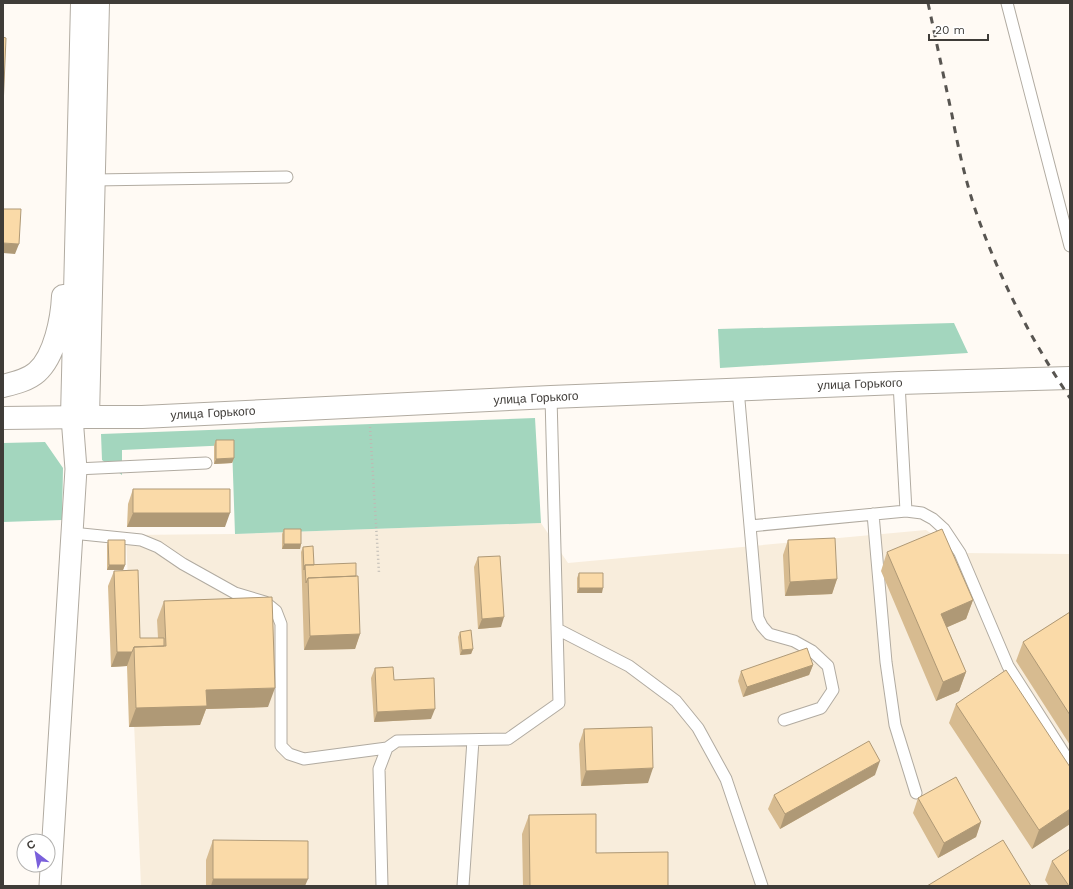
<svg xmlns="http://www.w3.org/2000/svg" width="1073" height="889" font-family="'Work Sans',sans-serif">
<rect width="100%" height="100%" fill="#fffaf4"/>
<path fill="#f8eddc" d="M541,523l27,40 358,-33 34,23 110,1v332h-929l-15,-351 109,-1z"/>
<path fill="#a3d6be" d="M954,323l14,30 -248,15 -2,-39z
M535,418l6,105 -306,11 -3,-89 -110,5v25l-20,-15 -1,-26z
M45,442l18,26 -1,52 -59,2v-79z"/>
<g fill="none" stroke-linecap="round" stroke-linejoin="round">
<g stroke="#b1aba1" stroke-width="13">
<path id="service" d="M1007,3l63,243
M94,180l193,-3
M738,389l12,137 156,-15 -7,-128
M76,469l130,-6
M906,511l16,2 11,6 11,10 16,24 48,113 62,97
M873,514l13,148 9,63 21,68
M750,526l8,92 4,8 7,8 25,7 18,10 16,15 5,24 -12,18 -37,12
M72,533l69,7 17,7 25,17 52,29 30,9 11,9 5,13v122l8,8 15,5 83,-11
M557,629l72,37 47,35 22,27 28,51 36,107
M382,886l-3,-117 8,-21 10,-7 111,-2 51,-36 -8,-306
M463,886l10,-146"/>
</g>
<g stroke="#b1aba1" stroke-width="23">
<path id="minor" d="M50,886l26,-417 -4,-52"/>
</g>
<g stroke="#b1aba1" stroke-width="24">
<path id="secondary" d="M88,417h54l409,-20 348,-14 171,-5"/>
</g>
<g stroke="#b1aba1" stroke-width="24">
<path id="primary" d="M3,418l85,-1 10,-414"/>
</g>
<g stroke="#b1aba1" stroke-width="24">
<path id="trunk" d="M3,386c12,-3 25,-6 34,-14 18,-16 25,-54 26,-76
M72,417l10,-414"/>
</g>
<path stroke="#bebab4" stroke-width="2.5" stroke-dasharray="1 3" stroke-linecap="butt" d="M370,427l9,146"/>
<use href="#service" stroke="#fff" stroke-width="11"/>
<use href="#minor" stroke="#fff" stroke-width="21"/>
<use href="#secondary" stroke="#fff" stroke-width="22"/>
<use href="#primary" stroke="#fff" stroke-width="22"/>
<use href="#trunk" stroke="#fff" stroke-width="22"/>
<path stroke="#585551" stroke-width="3" stroke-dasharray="7 7" stroke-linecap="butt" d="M928,3c8,37 16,75 24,112 6,32 13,64 23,94 23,67 56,131 95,189"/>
</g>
<path fill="#d7bb90" d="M216,440l18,18 -2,5 -18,1v-19z
M133,489l92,38h-98l1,-23z
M284,529l17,15 -1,5h-18v-15z
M108,540l17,25 -2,5h-16v-25z
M788,540l49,39 -5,15 -47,2 -2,-41z
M303,547l11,18 46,69 -5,15 -51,1 -3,-98z
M887,552l86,48 -7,19 -19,8 19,45 -7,19 -23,10 -55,-130z
M478,557l23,70 -23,2 -4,-62z
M114,571l26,67h18l-1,-18 7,-19 104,106 -62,2 -6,16 -71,2 -2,-61 -16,1 -3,-81z
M579,573l23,20h-25v-15z
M1070,612v133l-54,-84 7,-19z
M460,632l13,17 -2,5 -11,1 -2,-18z
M813,665l-4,10 -66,22 -5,-16 3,-10z
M375,668l19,12 37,39 -57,3 -3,-44z
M956,704l114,63v57l-38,25 -83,-126z
M584,729l64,54 -67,3 -2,-42z
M875,775l-95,54 -12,-20 6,-14z
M918,798l63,24 -5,15 -38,21 -25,-45z
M529,815l67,38 72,33h-145l-1,-52z
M213,840l92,46h-99v-26z
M1052,861l18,25h-21l-4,-6z"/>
<path fill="#af9976" d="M3,243l16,1 -4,10 -12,-1z
M234,458l-2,5 -18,1 2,-5z
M133,513h97l-5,14h-98z
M284,544h17l-1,5h-18z
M109,565h16l-2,5h-16z
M837,579l-5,15 -47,2 5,-14z
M579,588h24l-1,5h-25z
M973,600l-7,19 -32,14 7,-19z
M504,617l-3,10 -23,2 4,-10z
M360,634l-5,15 -51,1 6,-14z
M473,649l-2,5 -11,1 2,-5z
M117,652h15l-5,14 -16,1z
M813,665l-4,10 -66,22 4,-10z
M966,672l-7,19 -23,10 7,-19z
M275,688l-7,19 -62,2 -6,16 -71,2 7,-19 70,-18z
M435,709l-4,10 -57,3 3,-10z
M880,761l-5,14 -95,54 5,-15z
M653,768l-5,15 -67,3 5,-15z
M1070,809v15l-38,25 7,-19z
M981,822l-5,15 -38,21 6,-15z
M213,879h95l-3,7h-94z"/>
<path fill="#fadaa8" stroke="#af9976" d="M3,37l3,1 -3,69z
M3,209h18l-2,35 -16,-1z
M216,440h18v18l-18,1z
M133,489h97v24h-97z
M284,529h17v15h-17z
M942,529l31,71 -32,14 25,58 -23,10 -56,-130z
M835,538l2,41 -47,3 -2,-42z
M108,540h17v25h-16z
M313,546l1,19h-9l-1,5 -1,-23z
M500,556l4,61 -22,2 -4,-62z
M356,563v13l-48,2 -2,5 -1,-18z
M138,570l2,68h24v8l-30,1 -2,5h-15l-3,-81z
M579,573h24v15h-24z
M358,576l2,58 -50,2 -2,-58z
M272,597l3,91 -69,2 1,16 -71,2 -2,-61 32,-1 -2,-45z
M1070,612v103l-47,-73z
M471,630l2,19 -11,1 -2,-18z
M807,648l6,17 -66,22 -6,-16z
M393,667l1,13 40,-2 1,31 -58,3 -2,-44z
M1006,670l64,97v42l-31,21 -83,-126z
M652,727l1,41 -67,3 -2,-42z
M869,741l11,20 -95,53 -11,-19z
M956,777l25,45 -37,21 -26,-45z
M596,814v39l72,-1v34h-138l-1,-71z
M213,840l95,1v38h-95z
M1003,840l28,46h-104z
M1070,849v37h-1l-17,-25z"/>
<g text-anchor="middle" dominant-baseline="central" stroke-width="3.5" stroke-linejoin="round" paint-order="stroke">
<g font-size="12" fill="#3f3c38" stroke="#fff">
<text transform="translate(860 384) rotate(-2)">улица Горького</text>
<text transform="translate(536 398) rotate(-3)">улица Горького</text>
<text transform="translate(213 413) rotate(-3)">улица Горького</text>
</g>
</g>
<rect width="1073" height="889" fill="none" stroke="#3f3c38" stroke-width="8"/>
<g transform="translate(36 853) rotate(329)"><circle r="19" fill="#ffffff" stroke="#b2b1af"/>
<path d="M0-3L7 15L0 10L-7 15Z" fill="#7a60db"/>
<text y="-6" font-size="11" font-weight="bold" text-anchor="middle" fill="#3f3c38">С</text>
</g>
<path d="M929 34v6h59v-6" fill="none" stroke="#3f3c38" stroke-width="2"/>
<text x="935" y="34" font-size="12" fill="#3f3c38" stroke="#ffffff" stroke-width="3" paint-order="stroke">20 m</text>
</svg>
